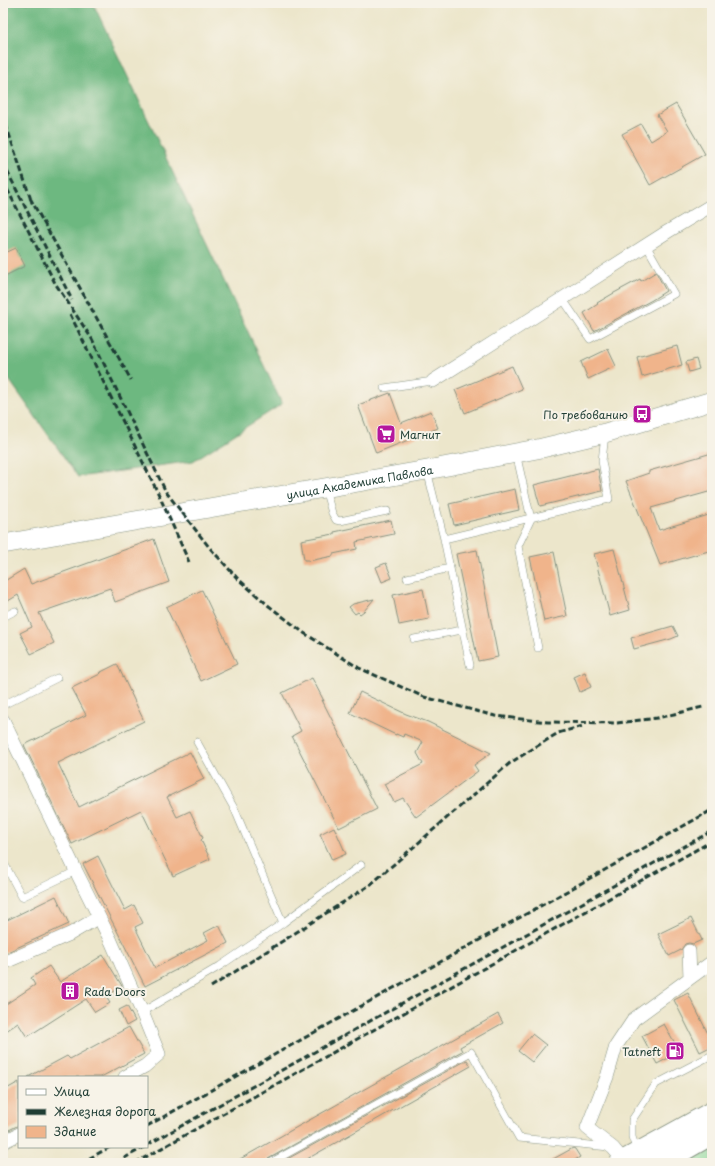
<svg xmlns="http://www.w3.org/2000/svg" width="715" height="1166" font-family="'Playpen Sans',sans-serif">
<rect width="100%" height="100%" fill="#f7f3e8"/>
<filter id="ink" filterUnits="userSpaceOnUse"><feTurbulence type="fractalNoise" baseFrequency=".025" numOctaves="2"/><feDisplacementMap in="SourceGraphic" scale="8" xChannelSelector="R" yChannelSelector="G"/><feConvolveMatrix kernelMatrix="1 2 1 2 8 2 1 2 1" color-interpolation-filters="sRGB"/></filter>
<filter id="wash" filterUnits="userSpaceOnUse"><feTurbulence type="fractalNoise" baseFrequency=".012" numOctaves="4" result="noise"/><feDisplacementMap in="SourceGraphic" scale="16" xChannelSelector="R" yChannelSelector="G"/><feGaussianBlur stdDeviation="0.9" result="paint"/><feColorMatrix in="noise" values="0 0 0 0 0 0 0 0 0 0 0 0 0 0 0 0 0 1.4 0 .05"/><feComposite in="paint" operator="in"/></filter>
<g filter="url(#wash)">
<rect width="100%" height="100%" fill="#ece6cb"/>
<path fill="#87d797" stroke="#538a66" d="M712,1142v21h-39z"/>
<path fill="#6db880" stroke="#467a5a" d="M3,3h90l189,401 -89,57 -115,16 -75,-106z"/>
<g id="blocks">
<path fill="#f0b48b" d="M676,104l29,50 -55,31 -28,-51 19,-10 10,17 16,-10 -10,-16z
M16,248l9,18 -22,11v-23z
M656,272l10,19 -14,9 -58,31 -10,-18 14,-9 -1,-1 17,-10 26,-14 1,2z
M677,346l5,19 -40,12 -5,-20z
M608,349l8,17 -28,13 -7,-17z
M696,359l3,10 -10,3 -3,-10z
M512,366l10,23 -57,24 -10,-23z
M390,393l11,30 30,-12 7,17 -62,25 -18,-48z
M712,453v38l-61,17 8,22 53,-16v36l-52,15 -34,-84 23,-8v-2z
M598,469l4,22 -62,15 -6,-21z
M515,489l4,21 -65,15 -5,-21z
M391,520l3,14 -38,8 1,7 -24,5v2l-24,5v-1h-5l-3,-20 33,-6v-2z
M154,539l15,43 -54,20 -5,-14 -71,25 15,30 -23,11 -11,-21 12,-6 -14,-32 -15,9v-22l21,-13 7,15z
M614,549l16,61 -20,6 -16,-62z
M477,550l21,107 -20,4 -22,-107z
M554,552l13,64 -23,5 -14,-64z
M386,563l6,15 -10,4 -6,-15z
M423,589l6,30 -30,6 -6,-30z
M202,590l35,74 -36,17 -35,-74z
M374,599l-10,12 -4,3 -2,-2 -3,2 -6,-7 4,-3z
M673,626l5,10 -7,3 -37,10 -3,-11z
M117,664l27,57 -86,42 21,44 111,-55 14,27 -37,18 10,20 13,-6 13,27 -2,2 9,19 -37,17 -32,-66 -69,34 -48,-99 62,-30 -14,-27 28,-14 -1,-1z
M585,672l6,15 -11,5 -6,-15z
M312,678l12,23 -2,-1 55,109 -38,19 -47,-92 9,-5 -19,-38z
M360,692l46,22 22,8 63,31 -17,12 4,6 -62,46 -13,-19 -9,4 -10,-18 39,-20 -6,-11 6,-11 -19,-8 -1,3 -7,-3v1l-46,-22z
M334,827l12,27 -14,6 -12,-26z
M98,856l27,54 9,-5 9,18 -8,4 20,41 53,-28 -4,-7 15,-8 9,18 -83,43 -62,-122z
M56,896l13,28 -66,30v-32z
M691,918l11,22 -9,4 -4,-1 -4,1 -4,6 -12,6 -11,-22z
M103,955l19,31 -16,11 4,6 -15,9 -9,-13 -59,38 -9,-14 -15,10v-27l32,-21 -4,-7 18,-12 11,16z
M688,993l24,49v4l-12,6 -26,-52z
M127,1006l8,15 -9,5 -7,-16z
M498,1014l5,9 -43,24 2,4 -194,108 -3,4h-32z
M664,1024l16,28 -23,12 -15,-28z
M129,1027l15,27 -43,23h-73l39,-21 3,3z
M532,1034l14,11 -14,17 -14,-11z
M467,1060l4,6 -171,97h-20z
M19,1082v43l-16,8v-42z
M573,1148l2,1 5,8 -10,6h-24z"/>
</g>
</g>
<g filter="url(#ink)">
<use href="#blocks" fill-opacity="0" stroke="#869280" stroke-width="1"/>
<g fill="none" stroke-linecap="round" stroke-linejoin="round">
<g stroke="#869280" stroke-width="8">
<path id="lane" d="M562,298l28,41 84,-45 -28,-49
M384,388l49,-7
M516,453l15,66 -13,27 20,102
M427,470l17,69 26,126
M325,489l7,24 4,7 4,1 47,-10
M444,539l165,-40 -7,-38 3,-27
M407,578l43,-10
M3,617l12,-6
M414,639l48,-9
M3,705l54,-27
M197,742l38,68 48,113
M3,861l19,36 54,-26
M142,1012l78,-46 63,-43 78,-58
M637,1151l-5,-14v-17l24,-36 56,-29
M270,1163l201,-111 48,86 90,9"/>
</g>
<g stroke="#869280" stroke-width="14">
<path id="street" d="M433,381l234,-149 45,-27
M3,720l73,151 35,70 31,71 17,42 -14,12 -20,11
M3,963l67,-29 29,-17
M690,978l22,-16
M3,1142l16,-8
M624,1161l-11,-13 -26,-20 20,-51 9,-31 18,-27 56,-41 -1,-27"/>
</g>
<g stroke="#869280" stroke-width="20">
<g id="secondary">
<path id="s1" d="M3,544l424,-74 115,-22 63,-15 107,-32"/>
</g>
</g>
<g stroke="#869280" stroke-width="24">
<path id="highway" d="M621,1163l91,-50
M660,1163l52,-30"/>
</g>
<use href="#lane" stroke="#fff" stroke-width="7"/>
<use href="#street" stroke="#fff" stroke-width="13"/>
<use href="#secondary" stroke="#fff" stroke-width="19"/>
<use href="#highway" stroke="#fff" stroke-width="22"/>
<path stroke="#1f3d34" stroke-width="3" stroke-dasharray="6 3" stroke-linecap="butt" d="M3,31l4,-28
M3,116l29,87
M3,163l69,137
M3,181l52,102 37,56 74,153 43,55 29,32 31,27 35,27 55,35 65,29 71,19 53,6 69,1 40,-5 46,-11
M30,198l101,182
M70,314l89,181 30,67
M211,987l159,-102 140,-122 48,-30 25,-7
M147,1126l565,-316
M147,1145l565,-314
M81,1163l29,-16
M116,1163l28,-16
M135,1163l577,-322"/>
</g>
</g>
<defs>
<g id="bus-square" transform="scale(1)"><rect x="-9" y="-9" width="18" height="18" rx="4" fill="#b5179e" stroke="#f7f3e8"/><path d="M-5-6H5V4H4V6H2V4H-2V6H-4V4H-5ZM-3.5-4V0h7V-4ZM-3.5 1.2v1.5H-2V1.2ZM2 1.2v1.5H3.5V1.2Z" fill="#fff"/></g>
<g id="supermarket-square" transform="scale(1)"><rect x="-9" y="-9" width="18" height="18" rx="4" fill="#b5179e" stroke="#f7f3e8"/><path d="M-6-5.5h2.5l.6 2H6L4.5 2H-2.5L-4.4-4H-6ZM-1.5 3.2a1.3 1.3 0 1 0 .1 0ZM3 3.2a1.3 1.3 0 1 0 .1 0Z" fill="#fff"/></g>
<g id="building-square" transform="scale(1)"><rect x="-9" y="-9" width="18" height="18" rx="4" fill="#b5179e" stroke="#f7f3e8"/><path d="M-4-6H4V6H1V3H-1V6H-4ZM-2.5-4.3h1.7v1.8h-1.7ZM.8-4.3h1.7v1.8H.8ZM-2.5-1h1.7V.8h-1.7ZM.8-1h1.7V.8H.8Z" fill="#fff"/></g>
<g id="fuel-square" transform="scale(1)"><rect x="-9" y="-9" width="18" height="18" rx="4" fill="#b5179e" stroke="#f7f3e8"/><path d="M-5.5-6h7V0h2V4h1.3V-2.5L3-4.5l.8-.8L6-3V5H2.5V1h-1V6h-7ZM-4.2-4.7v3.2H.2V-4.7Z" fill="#fff"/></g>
</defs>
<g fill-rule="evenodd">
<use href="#bus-square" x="642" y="414"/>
<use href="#supermarket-square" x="386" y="434"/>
<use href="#building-square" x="70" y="991"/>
<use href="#fuel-square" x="675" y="1051"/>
</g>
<g text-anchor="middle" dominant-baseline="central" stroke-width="4" stroke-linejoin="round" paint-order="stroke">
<g font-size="11" fill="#1f3d34" stroke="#f7f3e8" text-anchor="end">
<text x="628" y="414">По требованию</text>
<text x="400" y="434" text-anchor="start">Магнит</text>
<text x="84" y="991" text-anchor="start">Rada Doors</text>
<text x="661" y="1051">Tatneft</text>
</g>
<g font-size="11" fill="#1f3d34" stroke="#f7f3e8">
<text stroke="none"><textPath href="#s1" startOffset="362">улица Академика Павлова</textPath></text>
</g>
</g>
<rect width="715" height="1166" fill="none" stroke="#f7f3e8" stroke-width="16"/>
<rect x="18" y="1076" width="130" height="72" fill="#f7f3e8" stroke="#a1aaa0"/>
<rect x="26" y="1089" width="20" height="6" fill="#ffffff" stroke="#a1aaa0"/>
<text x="54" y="1096" font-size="12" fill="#1f3d34">Улица</text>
<rect x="26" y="1109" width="20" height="6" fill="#1f3d34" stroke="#a1aaa0"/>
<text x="54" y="1116" font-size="12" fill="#1f3d34">Железная дорога</text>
<rect x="26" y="1126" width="20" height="12" fill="#f0b48b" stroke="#a1aaa0"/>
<text x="54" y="1136" font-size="12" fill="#1f3d34">Здание</text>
</svg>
